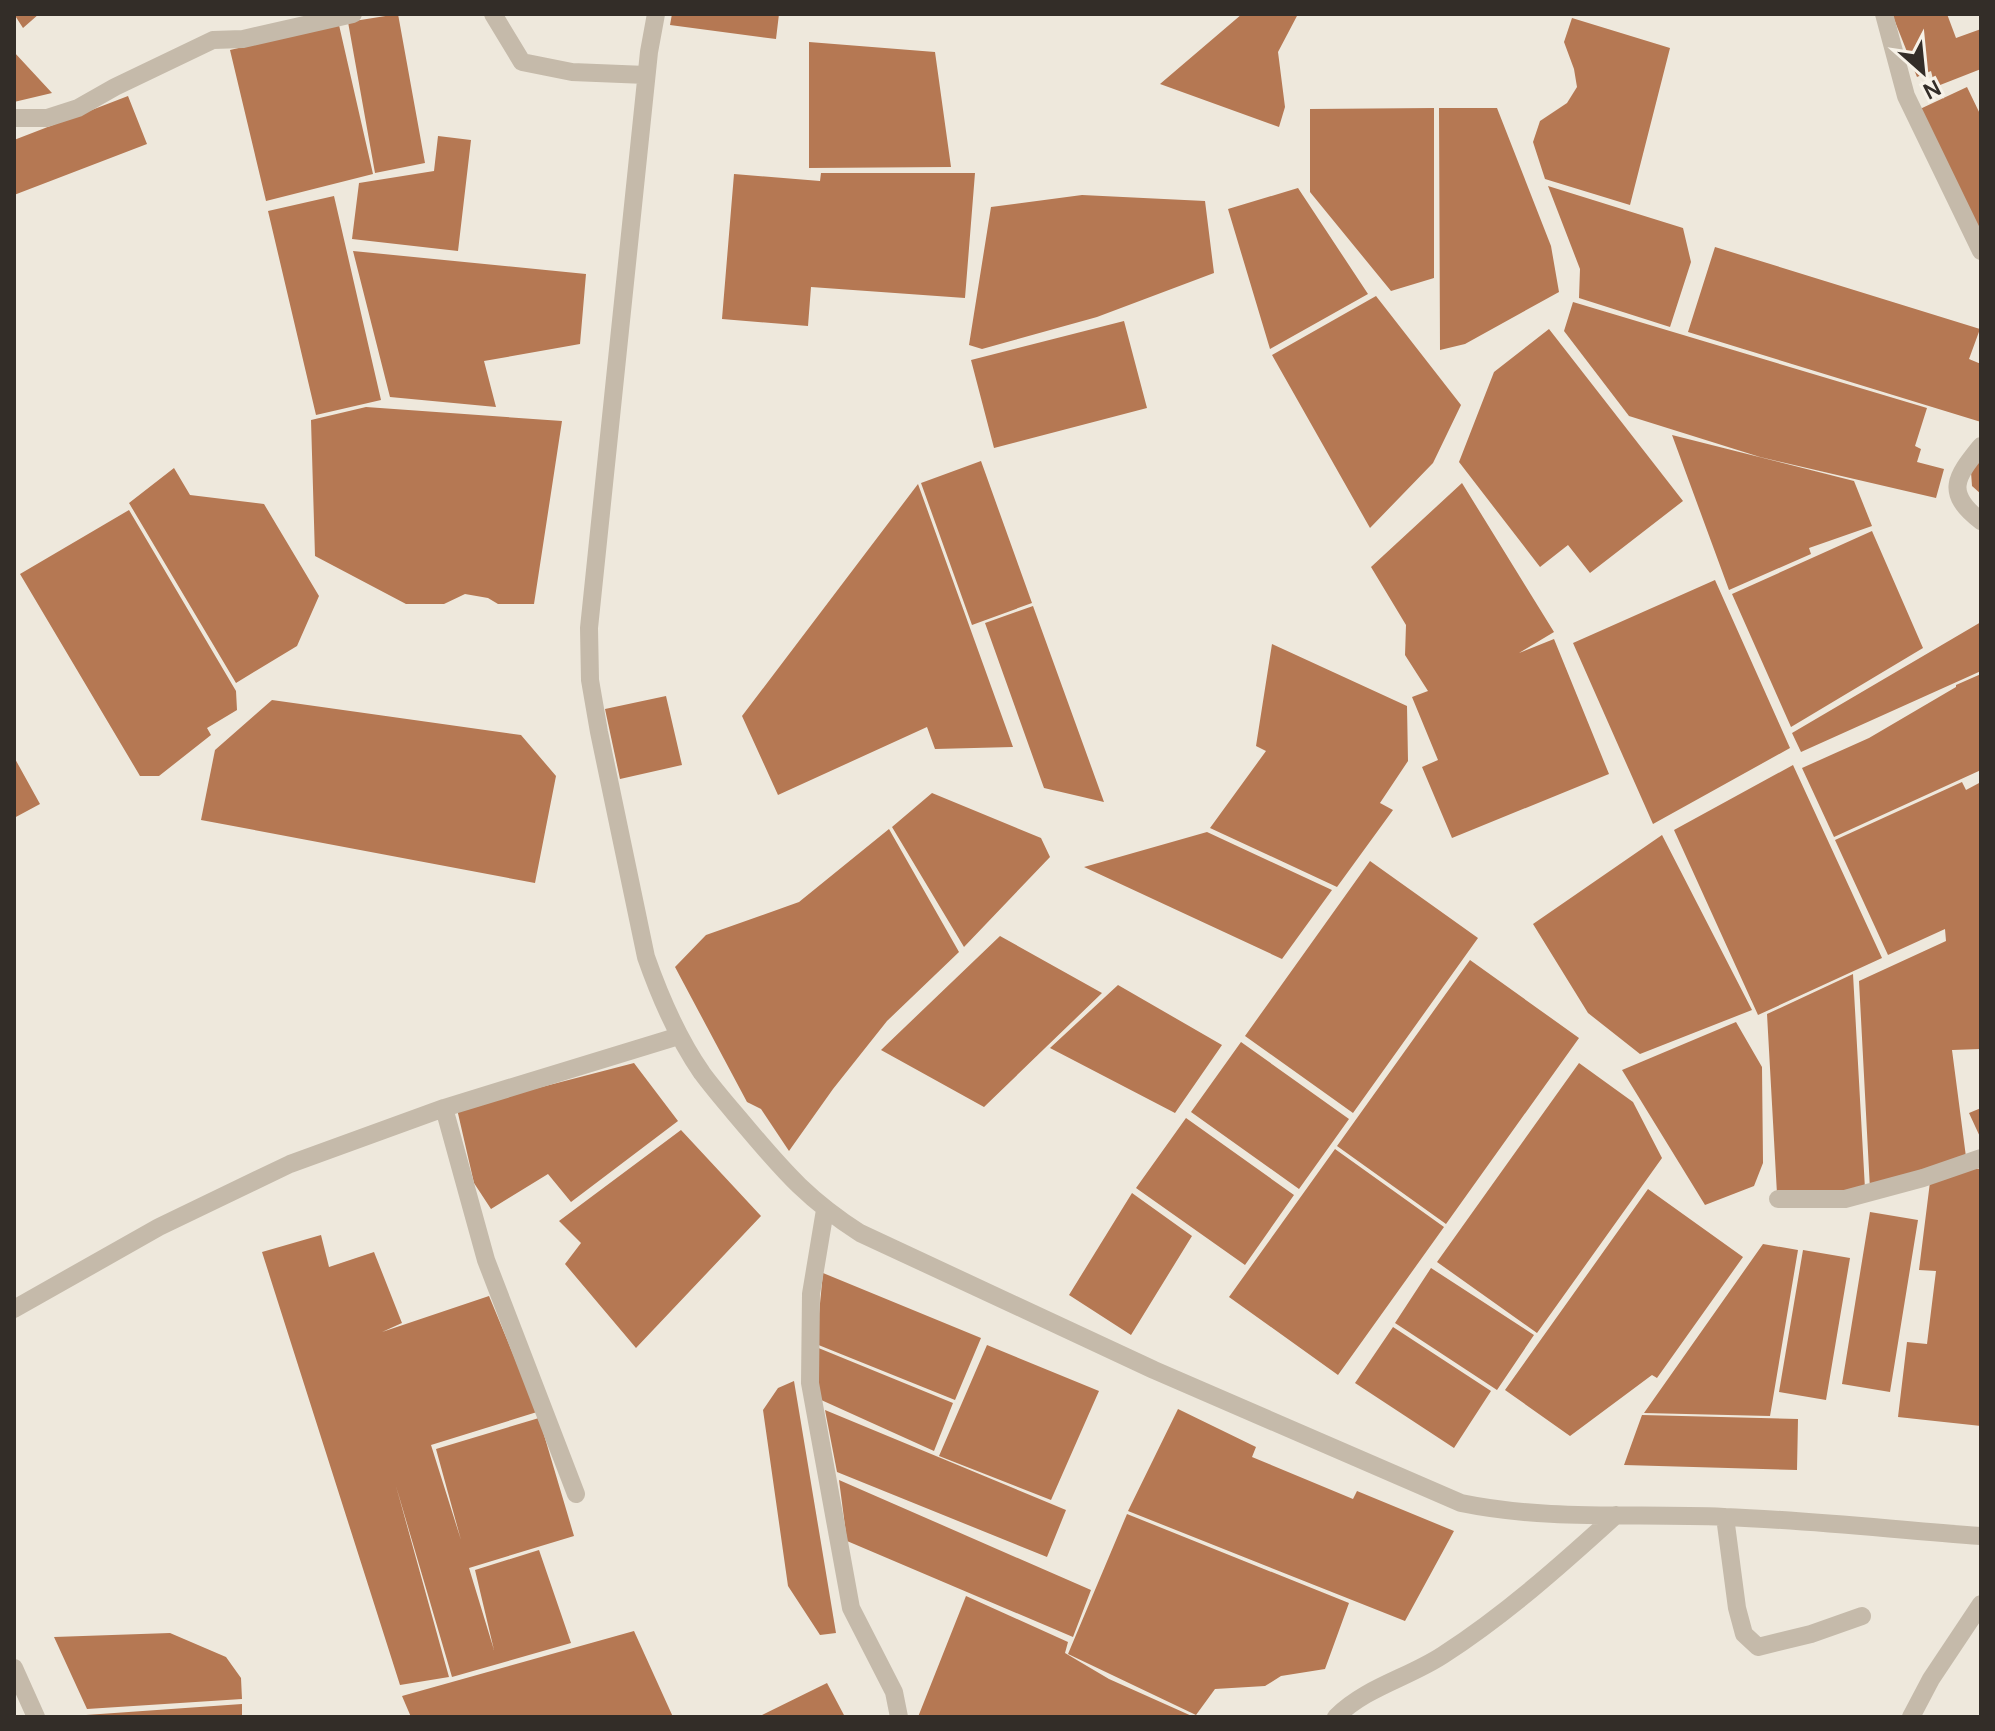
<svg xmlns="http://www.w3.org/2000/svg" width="1995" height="1731" font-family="Manrope,sans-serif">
<rect width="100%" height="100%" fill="#eee8dc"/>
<path fill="#b57853" d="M14,14h25l-16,14z
M398,14l27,149 -50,10 -27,-151z
M672,14h107l-3,25 -106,-14z
M1242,14h56l-20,38 7,55 -6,20 -119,-43z
M1892,14h55l9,24 25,-9v40l-46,18 -4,-16 -14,6z
M1572,18l98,30 -40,157 -85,-26 -12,-37 7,-21 27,-18 10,-16 -3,-18 -10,-27z
M339,25l34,149 -107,27 -36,-151z
M809,42l126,10 16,115 -142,1z
M14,52l38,41 -38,9z
M1967,87l14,29v109l-5,2 -56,-118z
M128,96l19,48 -133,51v-55z
M1434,108v170l-43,13 -81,-99v-83z
M1439,108h58l54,138 8,46 -94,52 -25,6z
M438,136l33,4 -13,111 -106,-12 7,-56 75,-12z
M821,173h154l-10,125 -154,-11 -3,39 -86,-7 12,-145 86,7z
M1548,186l135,42 8,34 -21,65 -91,-29 1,-29z
M1298,188l70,106 -98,55 -42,-140z
M1082,195l123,6 9,72 -117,44 -115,32 -13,-4 22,-138z
M334,196l47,204 -65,15 -48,-204z
M1715,247l265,82 -11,30 12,5v58l-293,-90z
M353,251l233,23 -6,70 -96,17 12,46 -106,-10z
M1376,296l85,109 -28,58 -63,65 -98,-173z
M1573,302l354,106 -12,38 6,3 -4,13 27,7 -8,29 -176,-41 -131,-41 -65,-85z
M1124,321l23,87 -153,40 -23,-88z
M1549,329l134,172 -93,72 -22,-28 -28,22 -81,-105 35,-90z
M366,407l196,14 -28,183h-36l-10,-6 -23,-4 -21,10h-38l-91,-48 -4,-136z
M1672,435l182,46 18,45 -63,22 2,6 -82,36z
M1981,455v39l-9,-8 -1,-14z
M981,461l51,142 -60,22 -51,-142z
M174,468l16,27 74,9 55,92 -22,50 -61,37 -107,-180z
M1462,483l92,149 -35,21 35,-14 55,135 -157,64 -30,-71 16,-7 -26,-63 16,-6 -23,-36 1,-30 -35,-58z
M918,484l95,263 -78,2 -8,-22 -149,68 -36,-79z
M129,510l107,181 1,19 -30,18 4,7 -52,41h-19l-120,-202z
M1872,531l51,117 -132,79 -59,-133z
M1715,580l75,168 -137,76 -80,-181z
M1033,606l71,196 -60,-14 -59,-165z
M1981,622v49l-180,81 -9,-19z
M1272,644l135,62 1,55 -28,42 13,7 -56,77 -127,-59 56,-77 -10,-5z
M1981,674v96l-147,67 -32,-69 67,-30 87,-51v-2z
M666,696l16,69 -62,14 -15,-70z
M272,700l249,35 35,41 -21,107 -334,-63 14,-70z
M14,757l26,47 -26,14z
M1793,765l89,193 -124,57 -84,-185z
M1962,782l4,8 15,-8v267l-29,1 14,107 -96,32 -11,-208 87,-40 -1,-12 -57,26 -53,-115z
M932,793l109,45 9,19 -86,90 -72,-120z
M889,829l70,123 -72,69 -54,68 -44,62 -28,-42 -14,-7 -72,-135 31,-32 93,-33z
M1207,832l125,58 -50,69 -198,-92z
M1662,835l90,175 -112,44 -52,-41 -55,-89z
M1370,861l108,77 -125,175 -108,-77z
M1000,936l102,57 -118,114 -103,-57z
M1470,960l109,78 -133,186 -109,-78z
M1853,974l12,215 -88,5 -10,-180z
M1118,985l104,60 -47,68 -125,-65z
M1736,1022l26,45 1,96 -9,23 -49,19 -83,-135z
M1241,1042l108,77 -50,70 -108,-77z
M634,1063l44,58 -107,81 -23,-28 -57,35 -17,-26 -17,-74z
M1579,1063l54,39 29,56 -125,175 -100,-71z
M1981,1108v31l-12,-26z
M1186,1118l108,77 -49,70 -109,-77z
M681,1130l80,86 -125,132 -71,-84 16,-21 -22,-22z
M1335,1149l109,78 -106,148 -109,-78z
M1970,1168l11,1v257l-83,-9 9,-75 20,2 9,-73 -17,-1 11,-88z
M1648,1189l95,68 -86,121 -5,-3 -82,61 -65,-46z
M1132,1193l60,43 -61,99 -62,-40z
M1870,1212l48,8 -28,172 -48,-8z
M321,1235l8,32 45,-15 28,71 -20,9 107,-36 48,116 -106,33 30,95 -25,-91 103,-31 35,118 -105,32 25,82 -19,-80 64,-20 32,93 -119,34 -56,-191 53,191 -49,8 -138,-433z
M1763,1244l35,6 -28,166 -126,-3z
M1803,1250l47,8 -24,142 -47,-8z
M1431,1268l103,67 -37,55 -102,-67z
M823,1273l158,65 -26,62 -139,-56z
M1393,1327l98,64 -37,57 -99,-65z
M987,1345l112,46 -48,109 -112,-44z
M816,1347l137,56 -19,48 -115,-52z
M794,1381l42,252 -16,2 -32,-49 -25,-176 15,-22z
M1178,1409l78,38 -4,10 101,42 4,-8 97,40 -49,90 -277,-110z
M825,1410l241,100 -19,47 -210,-85z
M1642,1415l156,4 -1,51 -173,-5z
M839,1480l252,110 -18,47 -226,-96z
M1127,1514l222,89 -24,66 -44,7 -16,10 -50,3 -19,26 -128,-61z
M966,1596l102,46 -3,11 44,26 85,38h-276z
M634,1631l39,86h-262l-9,-21z
M170,1633l56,24 15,21 1,21 -155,10 -33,-72z
M827,1683l18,34h-87z
M242,1704v13h-156v-2z"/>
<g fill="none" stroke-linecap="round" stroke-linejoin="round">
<path stroke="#c5baaa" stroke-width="18" d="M493,14l29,48 50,10 74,3
M656,14l-7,38 -60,576 1,52 9,52 47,225c14,40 31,80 56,116 14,19 31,38 46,56 38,45 62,72 112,104l294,137 307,133c87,18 175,10 263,14 86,3 172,13 257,19
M1884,14l22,82 75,155
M14,118h33l31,-10 37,-21 98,-47 30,-1 110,-25
M1981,446c-24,30 -38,46 0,75
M444,1108l42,152 90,234
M1778,1199h67l78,-21 58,-20
M825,1210l-14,84 -1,89 41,225 43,84 5,25
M14,1309l145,-82 131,-63 154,-56 235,-72
M1725,1517l12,91 7,26 14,13 53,-13 51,-18
M14,1668l22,49
M1336,1717c30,-30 72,-39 107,-62 63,-41 117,-89 173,-140
M1911,1717l20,-38 50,-75"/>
</g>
<rect width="1995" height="1731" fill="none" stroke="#332d28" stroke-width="32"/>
<g transform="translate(1923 72) rotate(153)" stroke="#f7f2e8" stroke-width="6" paint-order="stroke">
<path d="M0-6L14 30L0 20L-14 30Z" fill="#332d28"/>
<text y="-12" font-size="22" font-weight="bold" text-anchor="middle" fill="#332d28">N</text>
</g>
</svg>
